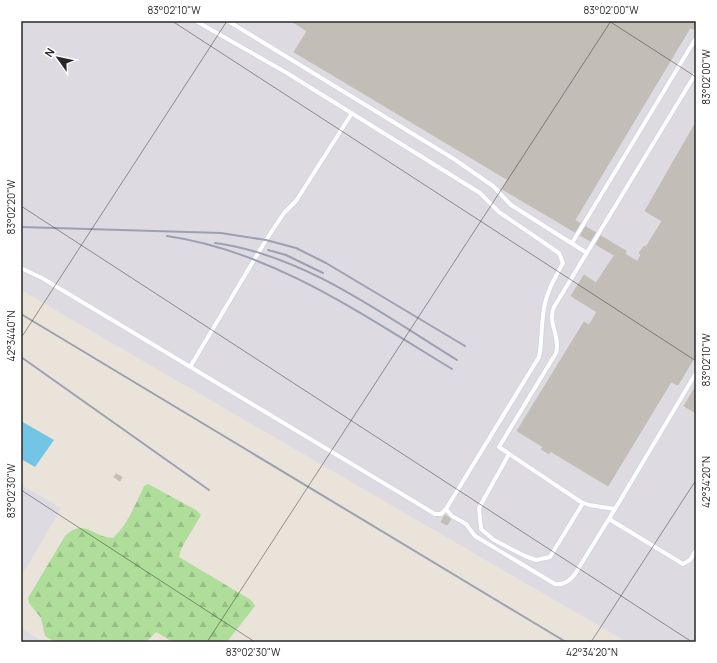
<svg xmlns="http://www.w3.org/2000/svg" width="717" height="663" font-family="Manrope,sans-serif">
<defs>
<pattern id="forest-firs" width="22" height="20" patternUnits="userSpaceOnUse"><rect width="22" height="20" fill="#afdd9a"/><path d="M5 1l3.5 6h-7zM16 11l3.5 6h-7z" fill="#97be85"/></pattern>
</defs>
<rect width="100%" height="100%" fill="#e9e3da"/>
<path fill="#dddae2" d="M21,21h675v621h-69l-606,-352z
M21,485l40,23 -40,69z
M21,628l23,14h-23z"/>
<path fill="url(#forest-firs)" d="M148,484l48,26 5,5 -20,34 -2,8 72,43 4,6 -28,36h-54l-17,-10 -10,10h-91l-10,-6 -4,-18 -12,-15 -1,-5 37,-62c20,-19 28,2 48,2 15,-14 22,-33 31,-52z"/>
<path fill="#73c5e5" d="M21,421l33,19 -19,27 -14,-8z"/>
<path fill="#c2bdb6" stroke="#c4bfb4" d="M291,21h405v5l-2,3 -4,-1 -115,192 -281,-168 13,-21z
M696,122v233l-18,30 -7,-3 -63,104 -58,-35 -1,3 -8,-5 2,-2 -26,-16 67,-109 5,3 8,-13 -26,-16 13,-21 12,8 18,-27 20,11 7,-12 -2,-2 5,-7 2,1 16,-26 -17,-10z
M508,180l118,71 -1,3 12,7 -3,6 -132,-78z
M696,386v27l-12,-7z
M116,474l6,3 -2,4 -6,-4z
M445,515l6,4 -4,6 -6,-3z"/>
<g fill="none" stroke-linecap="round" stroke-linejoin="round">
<g stroke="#cfd2e0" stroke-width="5.5">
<path id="lane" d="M228,21l226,138 39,27 18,19 76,48
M696,73l-142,234c-7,16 7,30 2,46l-57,94 82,55 8,3 26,4 81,-136
M572,243l124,-205
M21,268l21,10 87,52 306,184h6l5,-5 93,-152c3,-14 2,-27 4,-41 1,-19 11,-37 20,-53l-4,-10 -60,-41 -19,-19 -193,-120 -91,-52
M190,367l76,-127 18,-27 12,-12 56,-88
M509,454l-30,54 2,21 13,11 31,16 11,4 14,-3 33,-54
M446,509l6,7 14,8 9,12 80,48c9,1 15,-3 20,-10l40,-65
M609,519l74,45 7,-4 6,-10"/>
</g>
<use href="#lane" stroke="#fff" stroke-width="4"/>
<path stroke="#9da0b1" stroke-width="2" d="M21,227l200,6 45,7 30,8 30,15 139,83
M167,236c105,15 196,79 285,133
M215,243c89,12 167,71 242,117
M268,250l18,5 37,18
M21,314l545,328
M21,357l188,133"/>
</g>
<path fill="none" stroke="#282828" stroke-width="1" stroke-opacity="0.45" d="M172,21l524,340M609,21l87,56M21,206l671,436M21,338l206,-317M21,490l234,152M207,642l404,-621M591,642l105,-162"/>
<rect width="717" height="663" fill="none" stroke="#ffffff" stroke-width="44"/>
<g transform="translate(58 58) rotate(303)" stroke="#ffffff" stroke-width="3" paint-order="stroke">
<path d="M0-3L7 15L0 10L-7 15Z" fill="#282828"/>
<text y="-6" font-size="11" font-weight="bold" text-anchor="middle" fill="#282828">N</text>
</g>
<rect x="22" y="22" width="673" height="619" fill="none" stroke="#282828" stroke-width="1.5"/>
<g font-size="10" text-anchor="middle" fill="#282828">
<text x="174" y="14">83°02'10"W</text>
<text x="611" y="14">83°02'00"W</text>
<text transform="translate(706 77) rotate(-90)" y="4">83°02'00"W</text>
<text transform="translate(11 207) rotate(-90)" y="4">83°02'20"W</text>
<text transform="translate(11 336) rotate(-90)" y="4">42°34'40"N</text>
<text transform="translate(706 360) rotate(-90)" y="4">83°02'10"W</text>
<text transform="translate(706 482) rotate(-90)" y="4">42°34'20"N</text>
<text transform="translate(11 491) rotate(-90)" y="4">83°02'30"W</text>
<text x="253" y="656">83°02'30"W</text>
<text x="592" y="656">42°34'20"N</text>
</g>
</svg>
